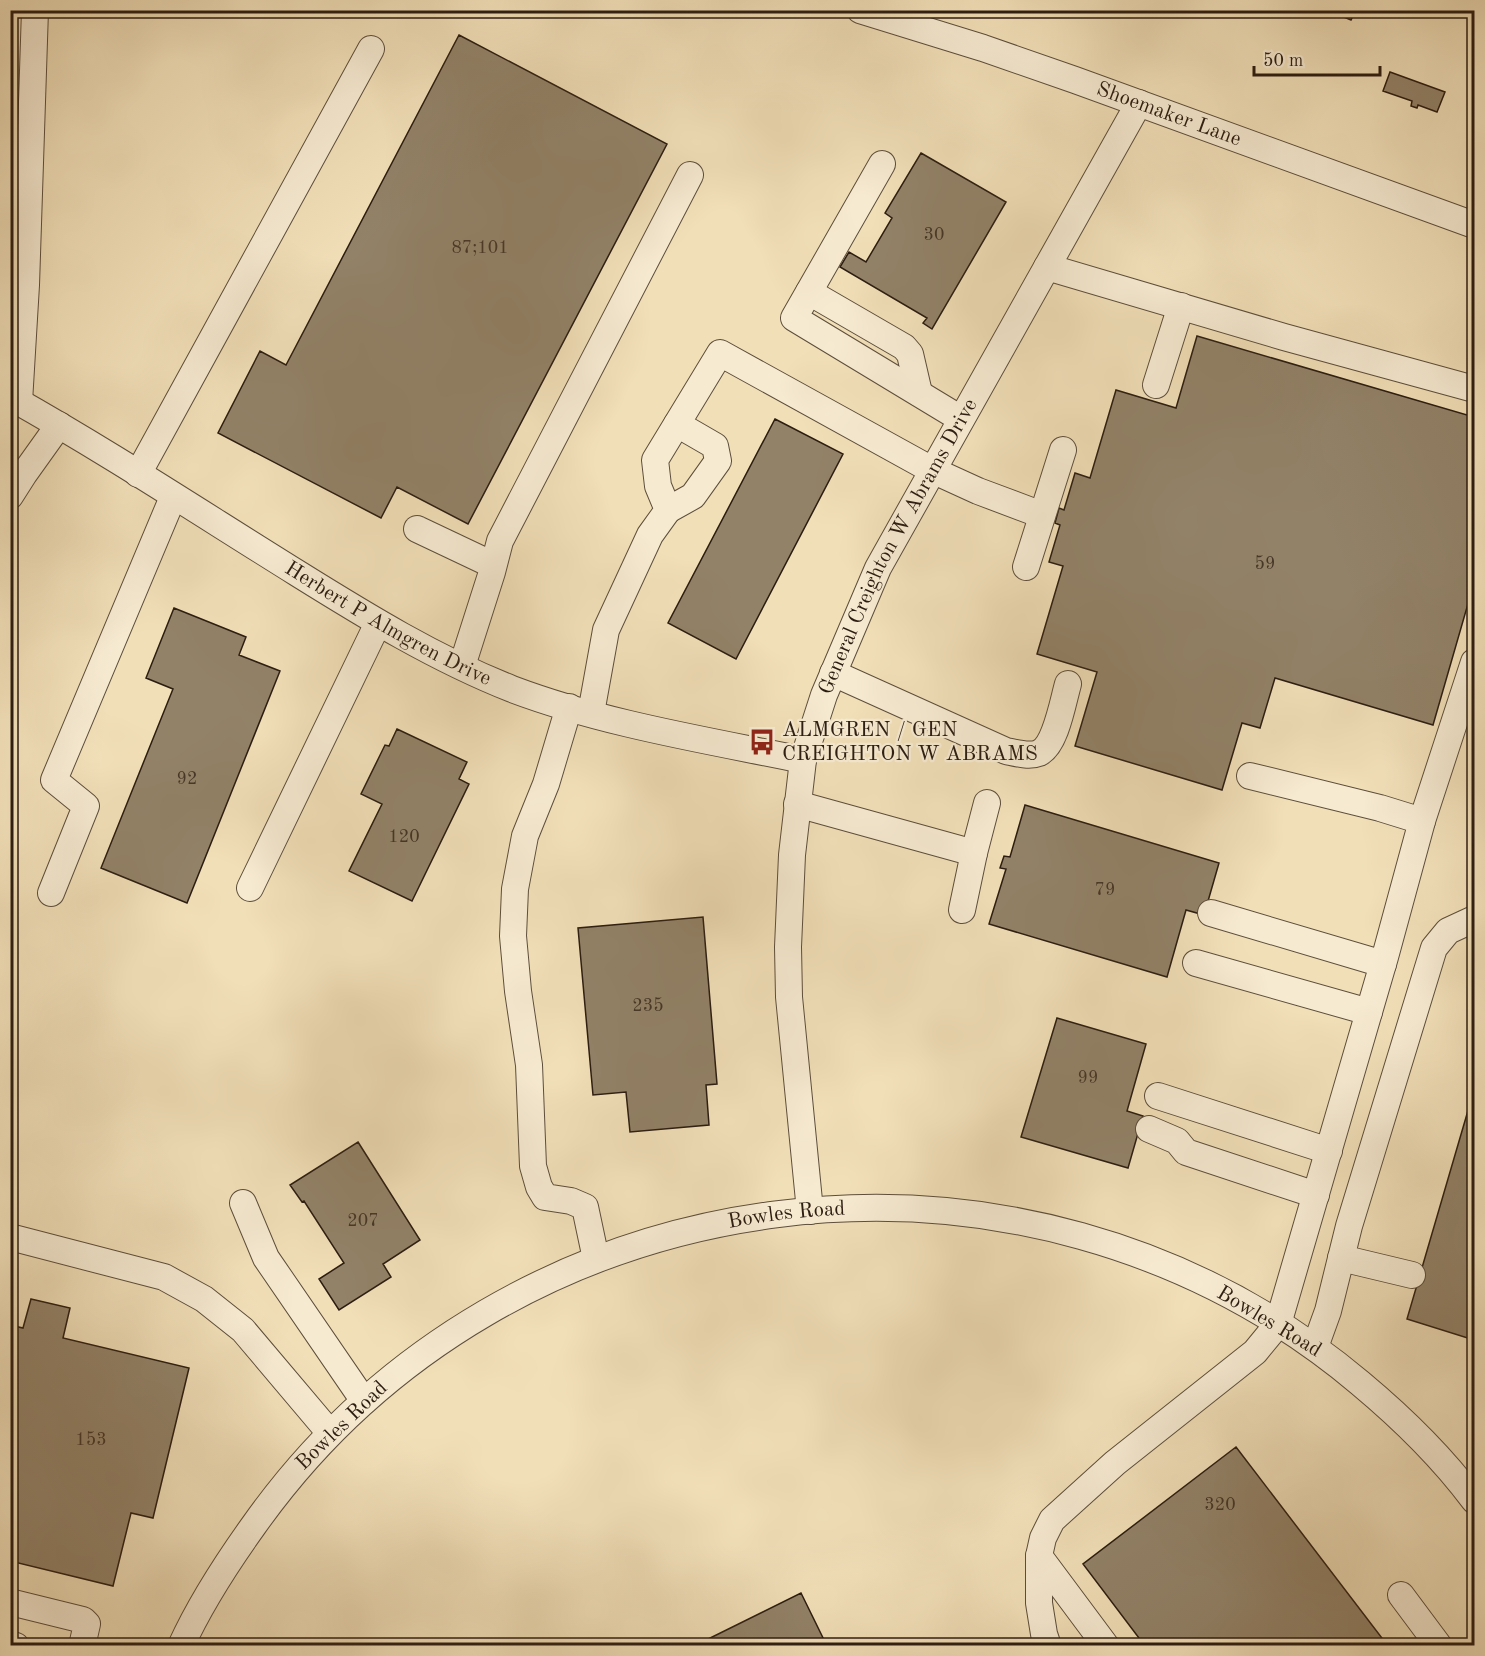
<svg xmlns="http://www.w3.org/2000/svg" width="1485" height="1656" font-family="'Old Standard TT',serif">
<rect width="100%" height="100%" fill="#f1dfb8"/>
<filter id="stains"><feTurbulence type="fractalNoise" baseFrequency=".00333" numOctaves="4"/><feColorMatrix values="0 0 0 0 .2 0 0 0 0 .09 0 0 0 0 .02 0 0 0 .5 -.17"/></filter>
<radialGradient id="worn" r=".72"><stop offset=".6" stop-color="#630" stop-opacity="0"/><stop offset="1" stop-color="#630" stop-opacity=".3"/></radialGradient>
<path fill="#928268" stroke="#2c1d11" stroke-width="1.5" d="M1347,10h9l-5,10 -7,-3z
M459,35l208,109 -199,380 -71,-37 -16,31 -163,-85 42,-82 26,14z
M1390,72l55,20 -8,20 -19,-7 -1,3 -6,-2 1,-5 -29,-10z
M921,153l85,49 -74,127 -9,-6 4,-5 -87,-51 9,-15 17,10 26,-44 -7,-5z
M1197,336l277,81v166l-41,142 -158,-47 -15,50 -18,-5 -20,67 -147,-44 22,-74 -60,-18 26,-88 -14,-4 11,-37 -5,-2 4,-15 5,2 11,-37 15,5 26,-88 60,18z
M775,419l68,35 -107,205 -68,-36z
M174,608l72,29 -7,18 41,16 -93,232 -86,-35 72,-179 -27,-11z
M397,729l70,33 -8,17 10,5 -57,117 -63,-30 33,-67 -21,-10 24,-49 4,1z
M1025,805l194,58 -15,52 -18,-5 -19,67 -178,-53 17,-55 -6,-1 4,-12 6,1z
M703,917l14,167 -11,1 3,40 -79,7 -4,-40 -33,3 -15,-167z
M1057,1018l89,26 -19,67 16,5 -15,52 -107,-31z
M1474,1090v250l-67,-21z
M358,1142l62,98 -37,24 8,13 -52,33 -20,-31 25,-16 -40,-62 -2,1 -12,-17z
M31,1299l39,9 -7,30 126,30 -36,150 -22,-5 -18,73 -103,-25v-236l13,3z
M1236,1447l152,199h-243l-62,-82z
M801,1593l26,53h-133z"/>
<g fill="none" stroke-linecap="round" stroke-linejoin="round">
<g stroke="#5d4e3b" stroke-width="28">
<g id="minor">
<path id="s1" d="M860,10l123,38 92,32 399,145"/>
<path d="M882,164l-88,154 167,101"/>
<path d="M1047,267l237,70 190,52"/>
<path d="M809,292l95,55 6,7 9,39"/>
<path d="M1156,385l25,-79"/>
<path id="s2" d="M10,397c98,55 192,117 287,176 69,43 139,86 215,116 93,35 194,51 291,71"/>
<path d="M19,402l7,-117 9,-275"/>
<path d="M138,474l233,-425"/>
<path d="M10,496l14,-22 35,-49"/>
<path d="M668,510l25,-14 25,-35 -3,-15 -38,-22"/>
<path d="M417,529l76,36"/>
<path d="M1026,567l37,-117"/>
<path d="M462,666l30,-94 8,-31 190,-366"/>
<path d="M833,673l173,78c10,2 23,6 33,2 17,-8 24,-52 29,-69"/>
<path d="M569,707l-23,77 -21,52 -10,53 -2,47 5,55 11,74 4,101 6,21 6,10 26,4 14,6 11,52"/>
<path d="M591,713l15,-83 44,-95 18,-25 -10,-24 -3,-26 65,-107 212,117 46,21 64,24"/>
<path d="M1250,776l130,32 42,13"/>
<path d="M797,804l177,49"/>
<path d="M250,888l128,-265"/>
<path d="M51,893l35,-87 -32,-26 119,-283"/>
<path d="M962,910l12,-57 13,-50"/>
<path d="M1211,913l172,51"/>
<path d="M1196,963l173,49"/>
<path d="M1158,1096l171,55"/>
<path d="M1149,1129l28,12 9,11 130,43"/>
<path d="M243,1203l23,55 98,143"/>
<path id="s3" d="M810,1211l-21,-214 -1,-50 4,-92 11,-95 21,-65 54,-127 261,-465"/>
<path d="M10,1237l154,40 40,22 39,31 87,103"/>
<path d="M1341,1258l71,17"/>
<path d="M1315,1347l13,-36 21,-85 85,-278 14,-17 26,-12"/>
<path d="M1039,1556l67,90"/>
<path d="M1401,1595l38,51"/>
<path d="M10,1602l73,18 4,4 -5,22"/>
<path d="M10,1644l6,2"/>
<path id="s4" d="M181,1646c20,-44 45,-82 73,-121 253,-357 770,-424 1106,-142 42,35 81,73 114,117"/>
<path d="M1048,1646l-4,-12 -5,-31v-47l4,-18 9,-18 63,-57 140,-111 23,-28 107,-367 37,-136 52,-159"/>
</g>
</g>
<use href="#minor" stroke="#f6ead1" stroke-width="26"/>
</g>
<defs>
<g id="bus-bare" transform="scale(2.07)"><path d="M-5-6H5V4H4V6H2V4H-2V6H-4V4H-5ZM-3.5-4V0h7V-4ZM-3.5 1.2v1.5H-2V1.2ZM2 1.2v1.5H3.5V1.2Z" fill="#8f2418" stroke="#f6ead1" stroke-width="2.5" paint-order="stroke"/></g>
</defs>
<g fill-rule="evenodd">
<use href="#bus-bare" x="762" y="742"/>
</g>
<g text-anchor="middle" dominant-baseline="central" stroke-width="4.5" stroke-linejoin="round" paint-order="stroke">
<g font-size="18" fill="#463627">
<text x="934" y="235">30</text>
<text x="480" y="248">87;101</text>
<text x="1265" y="564">59</text>
<text x="187" y="779">92</text>
<text x="404" y="837">120</text>
<text x="1105" y="890">79</text>
<text x="648" y="1006">235</text>
<text x="1088" y="1078">99</text>
<text x="363" y="1221">207</text>
<text x="91" y="1440">153</text>
<text x="1220" y="1505">320</text>
</g>
<g font-size="21" fill="#2c1d11" stroke="#f6ead1">
<text stroke="none"><textPath href="#s1" startOffset="326">Shoemaker Lane</textPath></text>
<text stroke="none"><textPath href="#s3" startOffset="687">General Creighton W Abrams Drive</textPath></text>
<text stroke="none"><textPath href="#s2" startOffset="441">Herbert P Almgren Drive</textPath></text>
<text stroke="none"><textPath href="#s4" startOffset="777">Bowles Road</textPath></text>
<text transform="translate(1269 1322) rotate(31)">Bowles Road</text>
<text transform="translate(342 1426) rotate(-44)">Bowles Road</text>
</g>
<g font-size="21" fill="#2c1d11" stroke="#f6ead1" text-anchor="start">
<text x="782" y="730">ALMGREN / GEN<tspan x="782" dy="24">CREIGHTON W ABRAMS</tspan></text>
</g>
</g>
<rect width="1485" height="1656" fill="none" stroke="#f1dfb8" stroke-width="36"/>
<rect x="12" y="12" width="1461" height="1632" fill="none" stroke="#2c1d11" stroke-width="3"/>
<rect x="18" y="18" width="1449" height="1620" fill="none" stroke="#2c1d11" stroke-width="1.5"/>
<path d="M1254 66v9h126v-9" fill="none" stroke="#2c1d11" stroke-width="3"/>
<text x="1263" y="66" font-size="18" fill="#2c1d11" stroke="#f6ead1" stroke-width="4.5" paint-order="stroke">50 m</text>
<rect width="100%" height="100%" filter="url(#stains)"/>
<rect width="100%" height="100%" fill="url(#worn)"/>
</svg>
